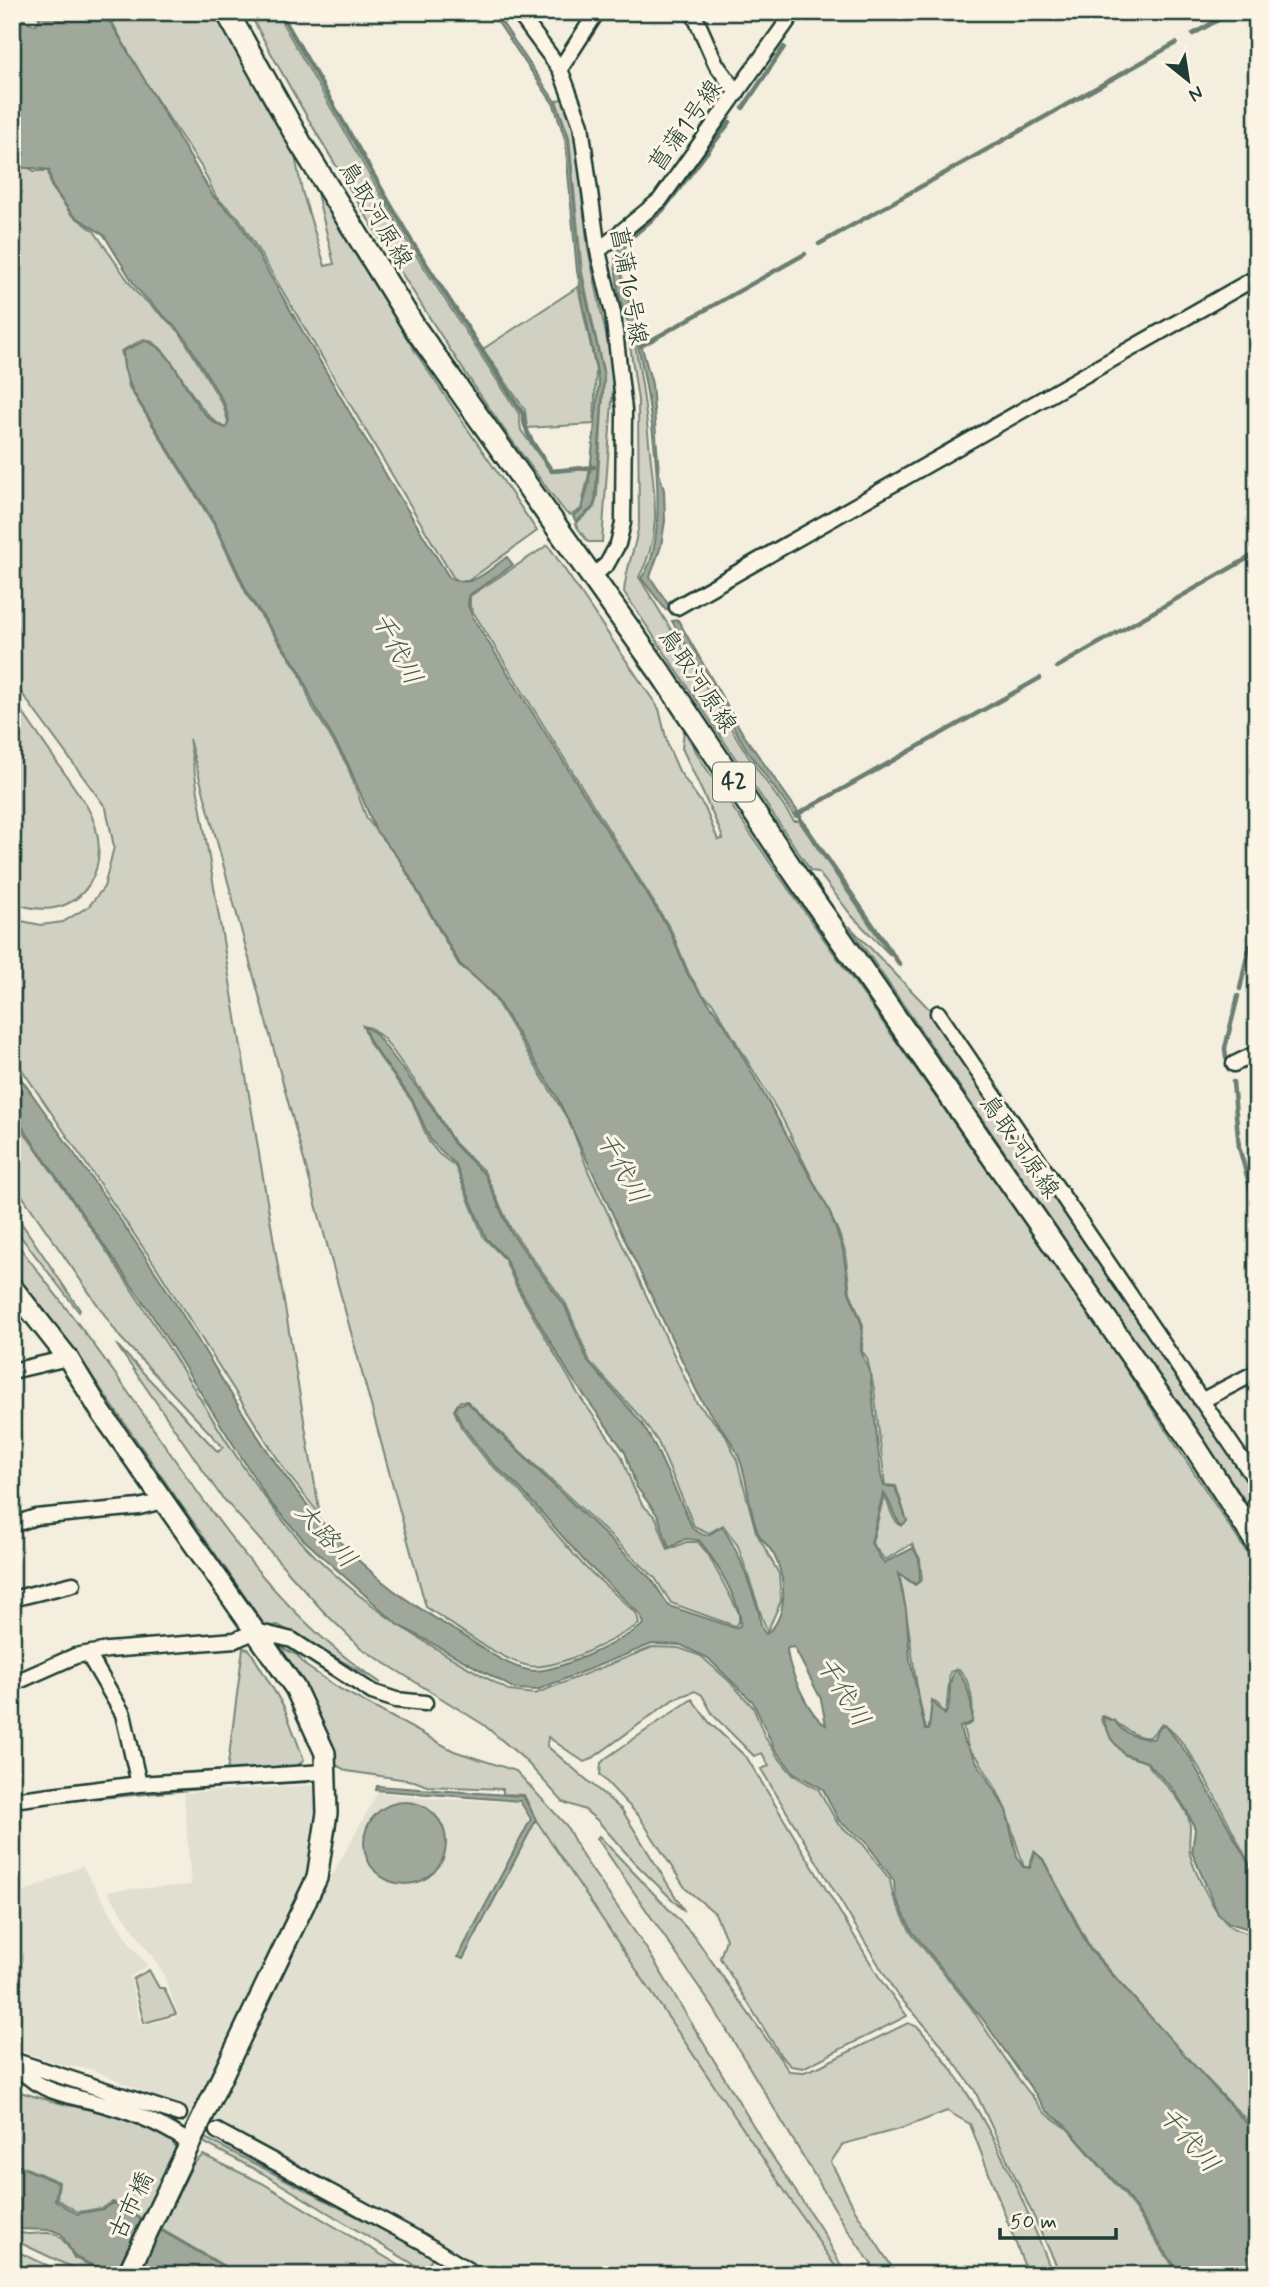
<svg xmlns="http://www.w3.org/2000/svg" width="1269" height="2287" font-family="Mynerve,'Klee One',sans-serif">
<rect width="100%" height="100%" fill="#f3eede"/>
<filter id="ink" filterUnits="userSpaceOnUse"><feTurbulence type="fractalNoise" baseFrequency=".0143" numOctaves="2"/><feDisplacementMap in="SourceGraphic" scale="14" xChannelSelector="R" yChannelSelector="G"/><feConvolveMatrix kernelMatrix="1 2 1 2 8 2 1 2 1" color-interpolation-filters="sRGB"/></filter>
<g filter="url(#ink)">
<path fill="#e1dfd0" d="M315,1785l3,3 -4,56 -17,56 -105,212 -101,-43 -28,-4 -51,-17v-154l2,3 68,-31 48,78 18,22 -18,10 11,50 38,-10 -17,-45 -55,-80 84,-6 -7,-92z
M378,1792l44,6 98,4 10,18h6l304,455h-347l-207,-117 -72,-36 112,-235z"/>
<path fill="#d0d1c2" stroke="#78877b" stroke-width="2" d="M98,12h116l80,139 8,40 23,75 9,-2 -18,-75 100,164 121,178 -69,50 -8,1 -7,-5 -214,-359 -23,-21 -14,-29 -59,-89 -31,-57z
M249,12h27l133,232 110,170 2,16 30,42 39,-3 -9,40 -10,6 -5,-2c-73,-93 -136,-193 -198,-294 -41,-68 -82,-136 -119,-207z
M563,98l12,36 13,115 26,124 -12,169h-14l-13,-18 19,-16 3,-12 7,-120 -22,-104 -13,-135 -13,-36z
M27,167l7,4h14l3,15 20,28 23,17 42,61 43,39 44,74 6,20 -3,3c-36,-15 -51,-84 -82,-89l-23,12 8,36 85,138 34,72 51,75 13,34 35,59 20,54 33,42 59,104 21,16 13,15 77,127 19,50 107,229 29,32 12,26 19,72 23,42 2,27 -14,31 -29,-86 -15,-21 -14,8 -15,-7 -36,-84 -16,-23 -52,-57 -24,-58 -55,-75 -27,-58 -30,-28 -21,-37 -49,-67 -13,-11 -8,-2 7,18 43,59 16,39 10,12 16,12 29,72 20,20 13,30 61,106 43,61 12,32 9,17 14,14 12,32 18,-8h12l10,12 31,59v9l-4,4 -64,-23 -16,-25 -188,-177h-7l-6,9 7,17 27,35 28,25 68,79 53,48 2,10c-23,15 -83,47 -110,42 -32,-7 -75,-41 -103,-59l-237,-868 131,776 -34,-43 -131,-207 -143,-210v-136l29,6 22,-3 26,-16 15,-19 10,-40 -8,-39 -94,-128v-511z
M578,287l18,83 -2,54 -67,4 -2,-18 -42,-61z
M627,325l5,5c9,41 14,80 18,122 5,45 12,84 -11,125l109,179 46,65h5l92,135 -39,-40 -34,-44 -7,-1 -187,-279c2,-27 12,-44 15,-69l-1,-123z
M548,545l111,164 9,37 11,25 26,37 13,32 5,-1 -4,-11 -37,-80 2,-18 18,32 73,108 317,448 165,250v309c-21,-34 -63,-137 -95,-153l-12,13c-19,2 -30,-16 -47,-21l-2,4 23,35 22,7c12,18 30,29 40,50 8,15 1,25 4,42 4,17 27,66 43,74 9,4 15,4 24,11v192l-78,-81 -88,-101 -48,-90 -9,-7 -5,15h-5c-12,-34 -17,-64 -38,-95 -5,-8 -7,-16 -17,-21l-6,-24 9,-4c2,-18 0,-40 -13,-54l-9,3 -4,41 -5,-2 -2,-6 -7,-5 -3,29h-3c-14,-51 -15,-103 -27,-155l16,11 7,-5 -2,-21 -8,-15 -27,16 -13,-17 12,-47c7,10 5,21 17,30l6,-5 -11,-35 -11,-1 -11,-96 -7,-31 -5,-7 1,-26 -13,-33 -5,-41 -7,-20 -55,-111 -33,-55 -38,-63 -10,-8 -13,-20 -18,-44 -201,-323v-11z
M12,697l73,106c36,58 -2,128 -73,99z
M849,926l88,91 320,470v31z
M12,1116c56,77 110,156 160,237 44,70 84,144 143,203 61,60 121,94 195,135l25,3 118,-47 26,1 22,8 29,26 23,25 12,30 13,20 15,18 26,15 19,34 25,20 27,36 3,16 18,37 59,73 50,75 25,32 23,16 57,66 54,80h-118l-86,-184 -38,-52 -42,-47 -134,-223 8,-3 -7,-13 -8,3 -41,-41 -11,-20 -7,-4 -21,8 -84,61 -6,2 -36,-25 -1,9 75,64 63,102 -51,-50 -36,-41 -13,-11 -22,-8 -39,-43 -40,-34 -123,-77 -38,-37 -103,-116 -104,-151 102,108 5,-5 -103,-110 -108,-156z
M12,1209l68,101 -1,2 -61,-79 -6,-11z
M12,1237c35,47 72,93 106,141 77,108 149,231 263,305l-103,-58 -12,2 -188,-271 -66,-87z
M280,1647l17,8 9,11 34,23 114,62 62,20 50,54 17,32 65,94 120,199 55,82 23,43h-5l-305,-455 -12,-25 -21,-1v-5l-76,-3 -13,-5 -67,-10 -11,-6c-12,-45 -29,-80 -56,-118z
M243,1648l6,1 35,58 20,53 -7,6 -70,6z
M692,1699l17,23 38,36 135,224 25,34 -104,52 -12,-2 -10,-10 -61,-98 6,-19 -11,-26 -29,-24 -47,-73 -39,-41 1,-12 5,-5z
M599,1836l95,100 95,135 15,1 14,-5 90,-44 10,4c63,71 101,161 135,248h-25l-58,-151 -23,-13 -44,17 -60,16 -12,18 24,48 42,65h-18l-32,-46 -133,-220 -117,-171z
M149,1970l10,18h5l12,26 -32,9 -11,-44z
M12,2089c52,20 109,21 158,48l6,12 -33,70 -30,-17 -11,6 -24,4 -21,-13 2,-17 -47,-20z
M205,2138l228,118 -8,15 -163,-98 -59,-31z
M203,2155l59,28 153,92h-175l-79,-46 32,-65z
M12,2230c31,14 41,-16 62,28l36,17h-22l-76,-36z
M12,2249l54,25 1,1h-55z"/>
<path fill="#a0a89b" stroke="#6c7d72" stroke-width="2" fill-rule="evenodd" d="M35,12h56l20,11 102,173 25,24 151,260 60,97c22,14 39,-7 58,-20l6,8 -44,30 -1,10 5,13 197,313 18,44 37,50 104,185 14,40 6,42 13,33 -1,26 9,23 11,101 3,11 11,1 12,34 -5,4c-11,-9 -10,-24 -19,-32l-12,50 13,20 29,-15 6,11 1,22 -5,3 -17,-11 8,37 4,49 15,71h4l3,-29 13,14c9,-14 0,-31 11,-46 12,14 17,34 16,53l-12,5 3,12 43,71 11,47 6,10 7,1 5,-16 8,8 47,90 167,185v140h-76l-55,-81 -63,-71 -16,-12 -63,-90 -72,-90 -17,-35 -1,-15 -29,-40 -26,-20 -16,-32 -29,-16 -20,-25 -21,-46 -45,-44 -27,-13 -29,-1 -115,46 -22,-1 -118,-65 -94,-85 -34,-38 -121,-192 -136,-197v-46c52,73 105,146 153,221 65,101 118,210 211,289 24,21 51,37 78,54 23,13 48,35 74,40 25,6 95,-30 116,-46l-4,-10 -54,-51 -68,-77 -29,-26 -27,-35 -7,-15 2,-5 10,-3 185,178 17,26 66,22 5,-2c4,-20 -28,-70 -41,-86l-14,-1 -16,9 -11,-32 -22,-30 -11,-34 -54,-75 -52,-89 -14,-30 -19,-20 -30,-73 -25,-24 -18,-40 -41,-56 -9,-19 11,6 58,75 22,37 31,31 25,56 55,75 23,56 53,60 14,24 38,83c19,12 14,4 29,-2 16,21 27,56 36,82 3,9 1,19 8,25 23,-17 20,-56 8,-79 -4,-8 -12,-14 -16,-22 -10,-24 -9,-53 -20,-78 -9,-22 -26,-36 -38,-57l-143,-301 -63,-102 -34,-31 -60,-104 -24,-29 -28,-67 -34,-59 -14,-34 -51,-75 -33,-71 -83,-133 -9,-24 -1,-17 22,-10c36,9 43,77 81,87l3,-8 -5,-17 -40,-67 -47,-47 -33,-54 -32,-21 -20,-28 -3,-16c-13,-2 -24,-3 -37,-2v-19l7,7 5,-2 -12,-16v-116l9,-3 14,6 5,-6zM794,1647l27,52 5,26c-17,-9 -38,-56 -39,-77z
M491,12h4l61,91 12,34 12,135 24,104 -9,125 -2,6 -17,15 -3,-6 9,-6 7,-28 10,-99 -22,-112 -12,-132 -11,-34z
M630,237l-10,21 1,14 31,112 7,89 5,17 1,31 -4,25 -11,31 20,30 -4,3 -25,-32c34,-39 7,-194 -6,-244 -1,-7 -5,-8 -8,-14 -7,-13 -11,-42 -12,-57 0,-10 6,-22 15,-26z
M678,620l65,114 58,82 -6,1 -48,-67 -75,-129z
M1102,1717l13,4c8,14 23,17 38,18l6,-11 6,-3 26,34 66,120v58l-8,-8 -20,-6 -11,-9 -26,-62 3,-23 -8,-18 -14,-22 -26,-27 -23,-8 -13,-15z
M377,1786l146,10 13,24 -73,139 -5,-2 73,-138 -11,-18 -144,-11z
M364 1843a41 41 0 1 1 82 0a41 41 0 1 1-82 0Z
M12,2163l46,20 -3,17 22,14 26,-5 10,-6 125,72h-125l-38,-18 -14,-23 -9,-4 -40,-1z"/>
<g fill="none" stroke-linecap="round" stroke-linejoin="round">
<path stroke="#6c7d72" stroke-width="4.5" d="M280,12l132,230 111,172c2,23 17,39 29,57l42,-4
M1193,34l39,-22
M743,108l41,-61
M626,242l37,-32 67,-88
M819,244l357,-201
M641,346l164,-92
M944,447l239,-136
M671,602l116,-66
M1057,667l200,-114
M797,814l103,151
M798,814l242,-136
M1240,989l9,-42 8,-6
M1226,1058l-1,-10 13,-52
M1233,1082l6,65 18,66
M267,1783l40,-2
M75,1799l180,-16"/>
<g stroke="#1f3d34" stroke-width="19">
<path id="street" d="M518,12l42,57 21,56 17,126 15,62 11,97 -1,113 -5,21 -11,20 -14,12
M693,12l23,52 21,29
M560,69l37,-57
M598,251l62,-51 134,-188
M677,607l580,-330
M938,1013l319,469
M1234,1064l23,-11
M12,1371l56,-13
M1201,1401l56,-29
M12,1525l24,-8 103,-10 24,-6
M12,1599l61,-15
M88,1654l35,60 16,70
M12,1684l63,-28 33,-6 127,-10 21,-9 36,9 80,52 24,8 29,3
M12,1800l127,-16 185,-12
M12,2060l167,54
M13,2060c22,35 61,35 96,46 28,8 57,20 80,37
M217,2131l204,110 55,34"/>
</g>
<g stroke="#1f3d34" stroke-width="24">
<path id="secondary" d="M12,1287l56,71 33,54 194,276 30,65 2,60 -10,65 -190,397"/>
</g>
<g stroke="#1f3d34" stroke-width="26">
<path id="primary" d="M227,12l74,132 114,184 247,347 134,200 399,572 62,96"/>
</g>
<use href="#street" stroke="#fcf5e5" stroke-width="14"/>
<use href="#secondary" stroke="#fcf5e5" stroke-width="19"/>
<use href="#primary" stroke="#fcf5e5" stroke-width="21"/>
</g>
</g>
<g text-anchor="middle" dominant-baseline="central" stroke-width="6" stroke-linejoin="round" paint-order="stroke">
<rect fill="#fcf5e5" stroke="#617469" stroke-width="2" x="713" y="762.5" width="42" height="39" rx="5"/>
<g font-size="23" font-weight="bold" fill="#1f3d34">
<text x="734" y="782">42</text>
</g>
<g font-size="24" fill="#1f3d34" stroke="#fcf5e5">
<text transform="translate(686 126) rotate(-54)">菖蒲1号線</text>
<text transform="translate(375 215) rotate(59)">鳥取河原線</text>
<text transform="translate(628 286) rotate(80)">菖蒲16号線</text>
<text transform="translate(697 681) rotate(56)">鳥取河原線</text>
<text transform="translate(1019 1147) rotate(55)">鳥取河原線</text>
<text transform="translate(132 2206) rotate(-64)">古市橋</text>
</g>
<g font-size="26" font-style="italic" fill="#465d53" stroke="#fcf5e5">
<text transform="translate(396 649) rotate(62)">千代川</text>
<text transform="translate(621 1168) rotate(61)">千代川</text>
<text transform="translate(325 1536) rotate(48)">大路川</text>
<text transform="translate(842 1692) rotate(58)">千代川</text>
<text transform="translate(1188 2140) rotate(49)">千代川</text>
</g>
</g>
<rect width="1269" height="2287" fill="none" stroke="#fcf5e5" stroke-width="42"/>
<rect x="21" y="21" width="1227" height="2245" fill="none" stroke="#1f3d34" stroke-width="2.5" filter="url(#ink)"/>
<g transform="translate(1188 80) rotate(150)" stroke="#fcf5e5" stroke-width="5" paint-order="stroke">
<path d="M0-5L12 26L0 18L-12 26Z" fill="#1f3d34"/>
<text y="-10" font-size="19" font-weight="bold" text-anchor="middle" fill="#1f3d34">N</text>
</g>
<path d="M1000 2228v10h116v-10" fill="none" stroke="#1f3d34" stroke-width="3.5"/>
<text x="1010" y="2228" font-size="21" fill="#1f3d34" stroke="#fcf5e5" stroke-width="5" paint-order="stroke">50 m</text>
</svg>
